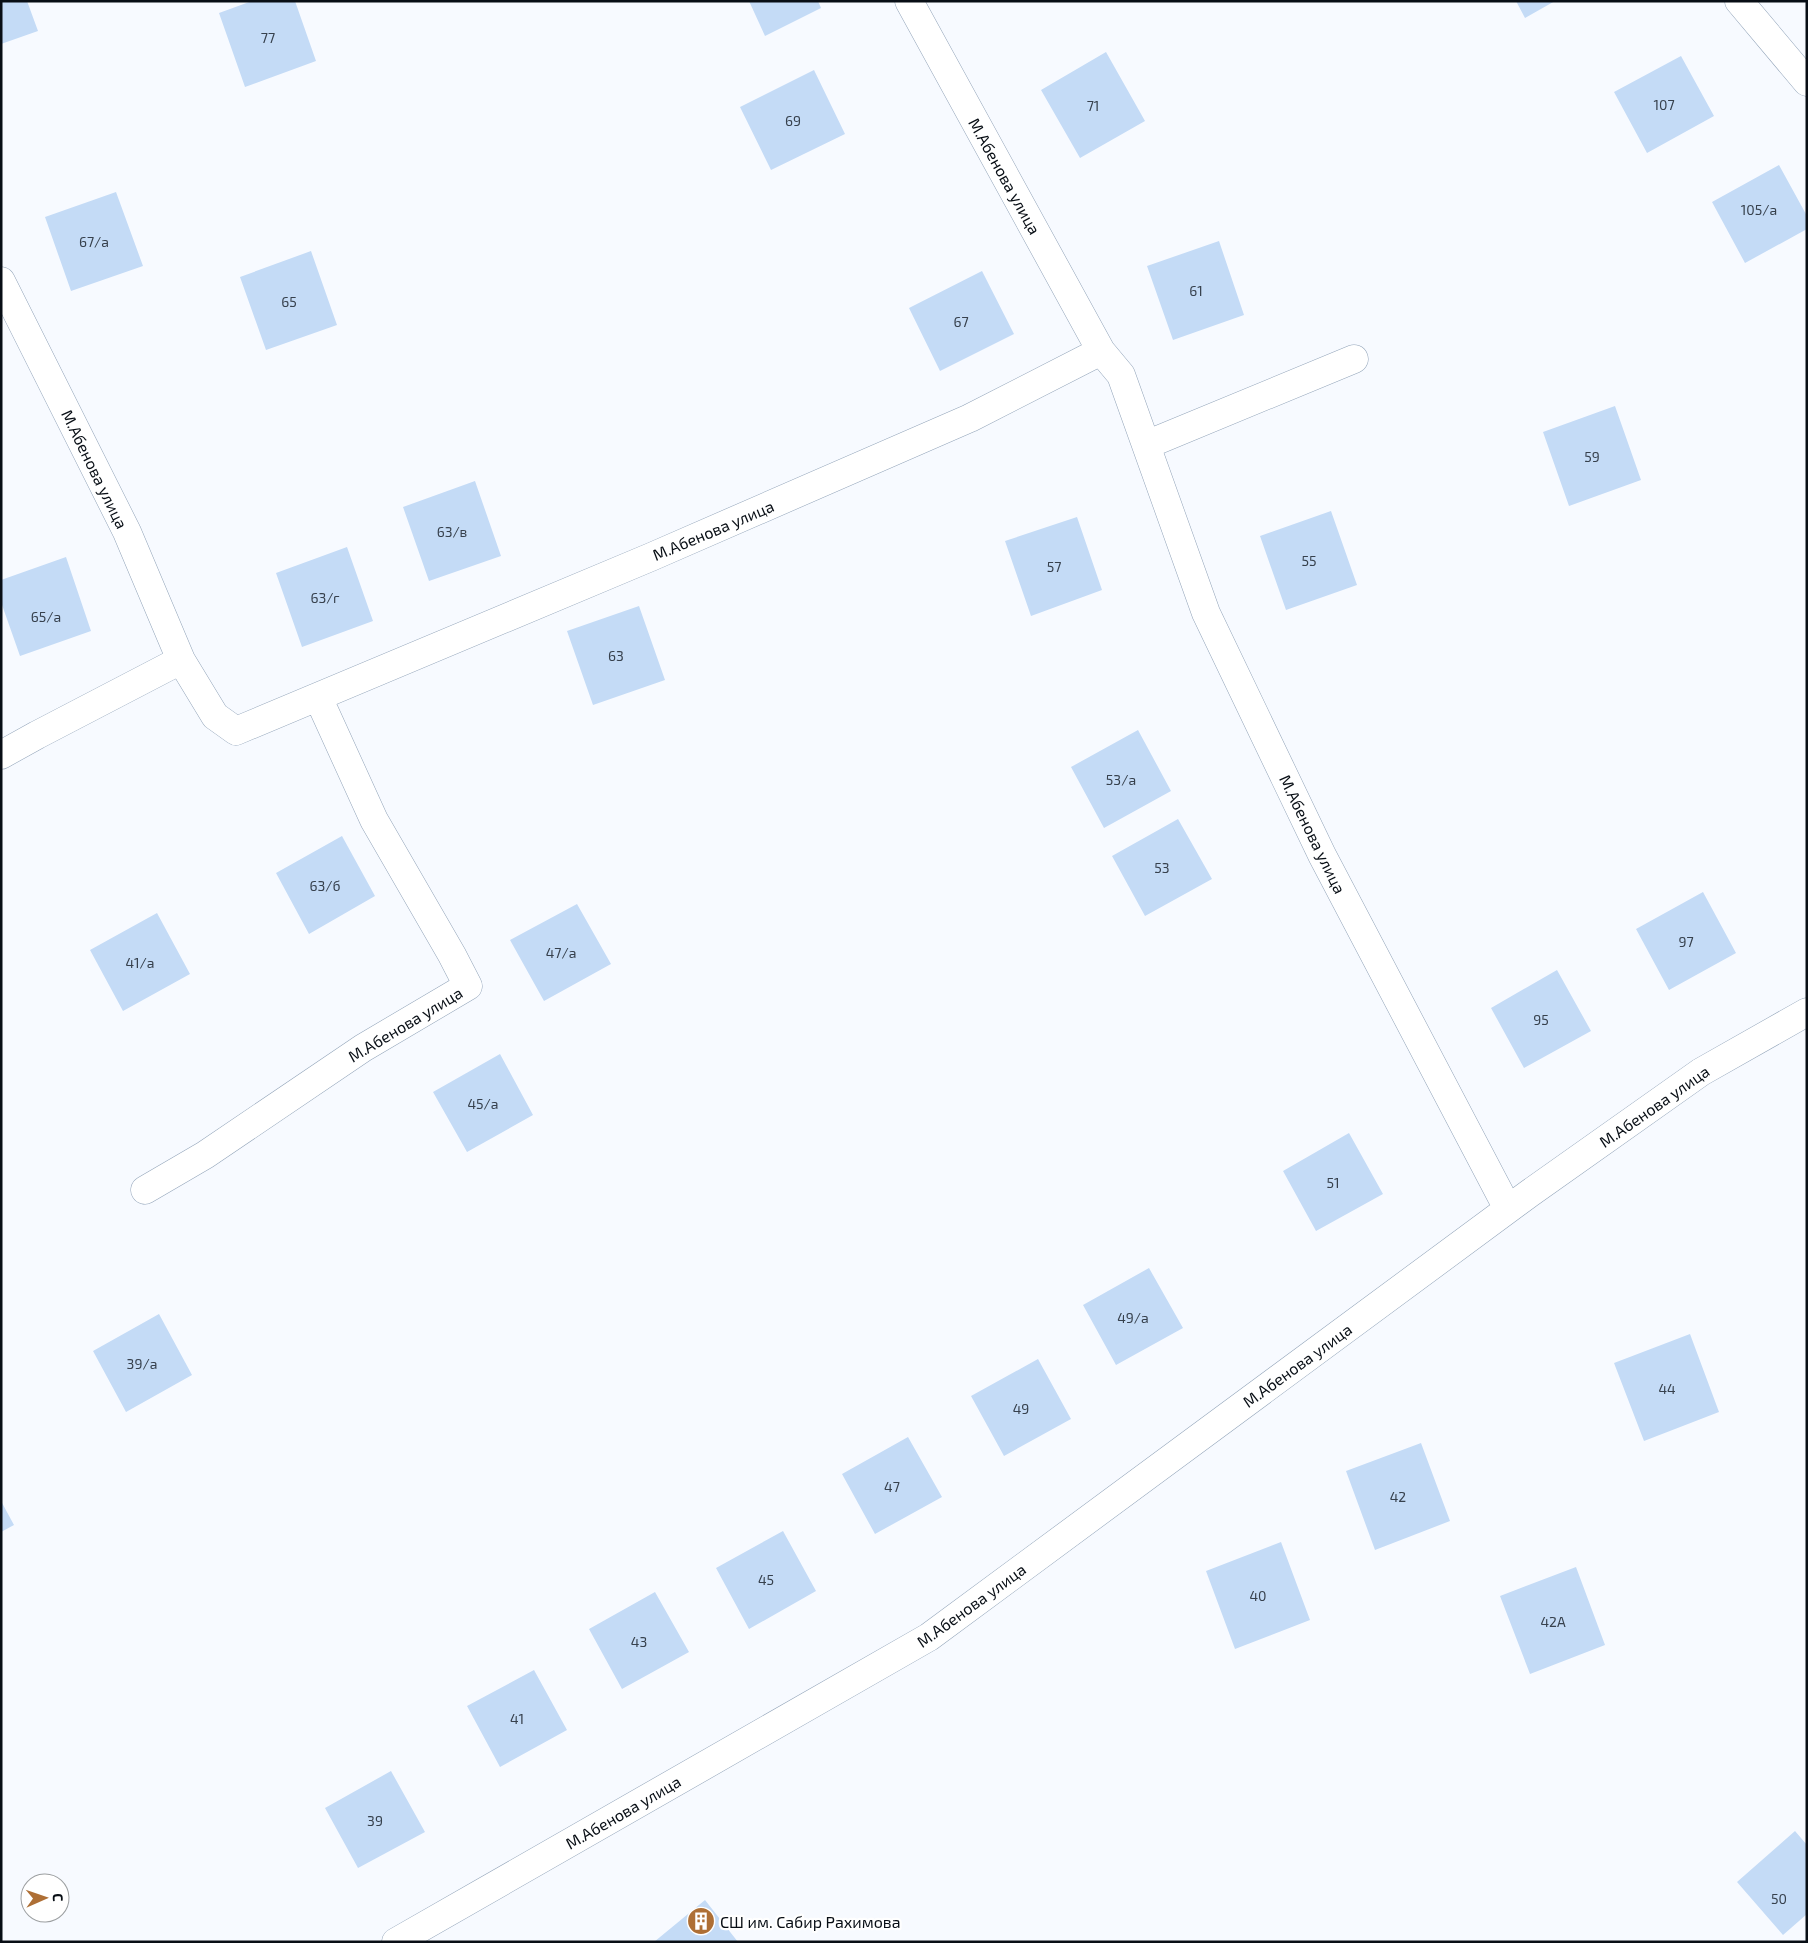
<svg xmlns="http://www.w3.org/2000/svg" width="1808" height="1943" font-family="'Exo 2',sans-serif">
<rect width="100%" height="100%" fill="#f7faff"/>
<path fill="#c4dbf6" d="M1,1h26l11,30 -37,13z
M252,1h43l21,60 -71,26 -26,-74z
M749,1h69l3,7 -56,28z
M1516,1h39l-30,17z
M1106,52l39,69 -65,37 -39,-68z
M1681,56l33,60 -67,37 -33,-61z
M814,70l31,64 -74,36 -31,-63z
M1779,165l28,51v13l-62,34 -33,-61z
M116,192l27,74 -72,25 -26,-74z
M1219,241l25,74 -71,25 -26,-74z
M311,251l26,74 -71,25 -26,-73z
M982,271l32,63 -74,37 -31,-63z
M1615,406l26,74 -72,26 -26,-74z
M475,481l26,75 -72,25 -26,-74z
M1331,511l26,74 -71,25 -26,-74z
M1077,517l25,73 -71,26 -26,-75z
M347,547l26,74 -71,26 -26,-74z
M66,557l25,74 -71,25 -19,-54v-22z
M639,606l26,74 -72,25 -26,-74z
M1138,730l33,61 -67,37 -33,-61z
M1178,819l34,60 -67,37 -33,-60z
M342,836l33,60 -66,38 -33,-61z
M1703,892l33,61 -67,37 -33,-61z
M577,904l34,60 -67,37 -34,-61z
M157,913l33,61 -67,37 -33,-61z
M1557,970l34,61 -67,37 -33,-60z
M500,1054l33,61 -66,37 -34,-60z
M1349,1133l34,61 -67,37 -33,-60z
M1149,1268l34,60 -67,37 -33,-60z
M159,1314l33,61 -66,37 -33,-61z
M1690,1334l29,78 -75,29 -30,-78z
M1038,1359l33,60 -67,37 -33,-60z
M908,1437l34,60 -67,37 -33,-60z
M1421,1443l29,78 -75,29 -29,-79z
M1,1501l13,24 -13,7z
M783,1531l33,60 -67,38 -33,-61z
M1281,1542l29,78 -75,29 -29,-78z
M1576,1567l29,78 -75,29 -30,-78z
M655,1592l34,60 -67,37 -33,-60z
M534,1670l33,60 -67,37 -33,-61z
M391,1771l34,61 -67,36 -33,-60z
M1795,1831l12,14v69l-24,21 -46,-53z
M705,1900l33,42h-84z"/>
<g fill="none" stroke-linecap="round" stroke-linejoin="round">
<g stroke="#92a4b9" stroke-width="29">
<path id="minor" d="M909,1l192,350 20,24 85,238 116,242 186,354
M1739,1l68,81
M1,281l126,251 54,128 34,56 21,15 415,-174 319,-139 131,-67
M1146,445l208,-86
M1,755l36,-20 144,-75
M145,1190l60,-35 158,-107 105,-62 -16,-31 -78,-135 -56,-123
M396,1942l533,-305 601,-444 171,-121 106,-60"/>
</g>
<use href="#minor" stroke="#fff" stroke-width="28"/>
</g>
<defs>
<g id="building-disc" transform="scale(1.4375)"><circle r="9.5" fill="#ae6f35" stroke="#fff"/><path d="M-4-6H4V6H1V3H-1V6H-4ZM-2.5-4.3h1.7v1.8h-1.7ZM.8-4.3h1.7v1.8H.8ZM-2.5-1h1.7V.8h-1.7ZM.8-1h1.7V.8H.8Z" fill="#fff"/></g>
</defs>
<g fill-rule="evenodd">
<use href="#building-disc" x="701" y="1921"/>
</g>
<g text-anchor="middle" dominant-baseline="central" stroke-width="4.5" stroke-linejoin="round" paint-order="stroke">
<g font-size="14" fill="#37414d">
<text x="268" y="37">77</text>
<text x="1664" y="104">107</text>
<text x="1093" y="105">71</text>
<text x="793" y="120">69</text>
<text x="1759" y="209">105/а</text>
<text x="94" y="241">67/а</text>
<text x="1196" y="290">61</text>
<text x="289" y="301">65</text>
<text x="961" y="321">67</text>
<text x="1592" y="456">59</text>
<text x="452" y="531">63/в</text>
<text x="1309" y="560">55</text>
<text x="1054" y="566">57</text>
<text x="325" y="597">63/г</text>
<text x="46" y="616">65/а</text>
<text x="616" y="655">63</text>
<text x="1121" y="779">53/а</text>
<text x="1162" y="867">53</text>
<text x="325" y="885">63/б</text>
<text x="1686" y="941">97</text>
<text x="561" y="952">47/а</text>
<text x="140" y="962">41/а</text>
<text x="1541" y="1019">95</text>
<text x="483" y="1103">45/а</text>
<text x="1333" y="1182">51</text>
<text x="1133" y="1317">49/а</text>
<text x="142" y="1363">39/а</text>
<text x="1667" y="1388">44</text>
<text x="1021" y="1408">49</text>
<text x="892" y="1486">47</text>
<text x="1398" y="1496">42</text>
<text x="766" y="1579">45</text>
<text x="1258" y="1595">40</text>
<text x="1553" y="1621">42А</text>
<text x="639" y="1641">43</text>
<text x="517" y="1718">41</text>
<text x="375" y="1820">39</text>
<text x="1779" y="1898">50</text>
</g>
<g font-size="16" fill="#080e15" stroke="#fff">
<text transform="translate(1005 176) rotate(61)">М.Абенова улица</text>
<text transform="translate(95 469) rotate(64)">М.Абенова улица</text>
<text transform="translate(713 530) rotate(-23)">М.Абенова улица</text>
<text transform="translate(1313 834) rotate(64)">М.Абенова улица</text>
<text transform="translate(405 1024) rotate(-31)">М.Абенова улица</text>
<text transform="translate(1654 1106) rotate(-35)">М.Абенова улица</text>
<text transform="translate(1297 1365) rotate(-36)">М.Абенова улица</text>
<text transform="translate(971 1605) rotate(-36)">М.Абенова улица</text>
<text transform="translate(623 1812) rotate(-30)">М.Абенова улица</text>
</g>
<g font-size="16" fill="#080e15" stroke="#fff" text-anchor="start">
<text x="720" y="1921">СШ им. Сабир Рахимова</text>
</g>
</g>
<rect width="1808" height="1943" fill="none" stroke="#080e15" stroke-width="5"/>
<g transform="translate(45 1898) rotate(88)"><circle r="24" fill="#ffffff" stroke="#9c9fa1"/>
<path d="M0-4L9 19L0 12L-9 19Z" fill="#ae6f35"/>
<text y="-8" font-size="14" font-weight="bold" text-anchor="middle" fill="#080e15">С</text>
</g>
</svg>
